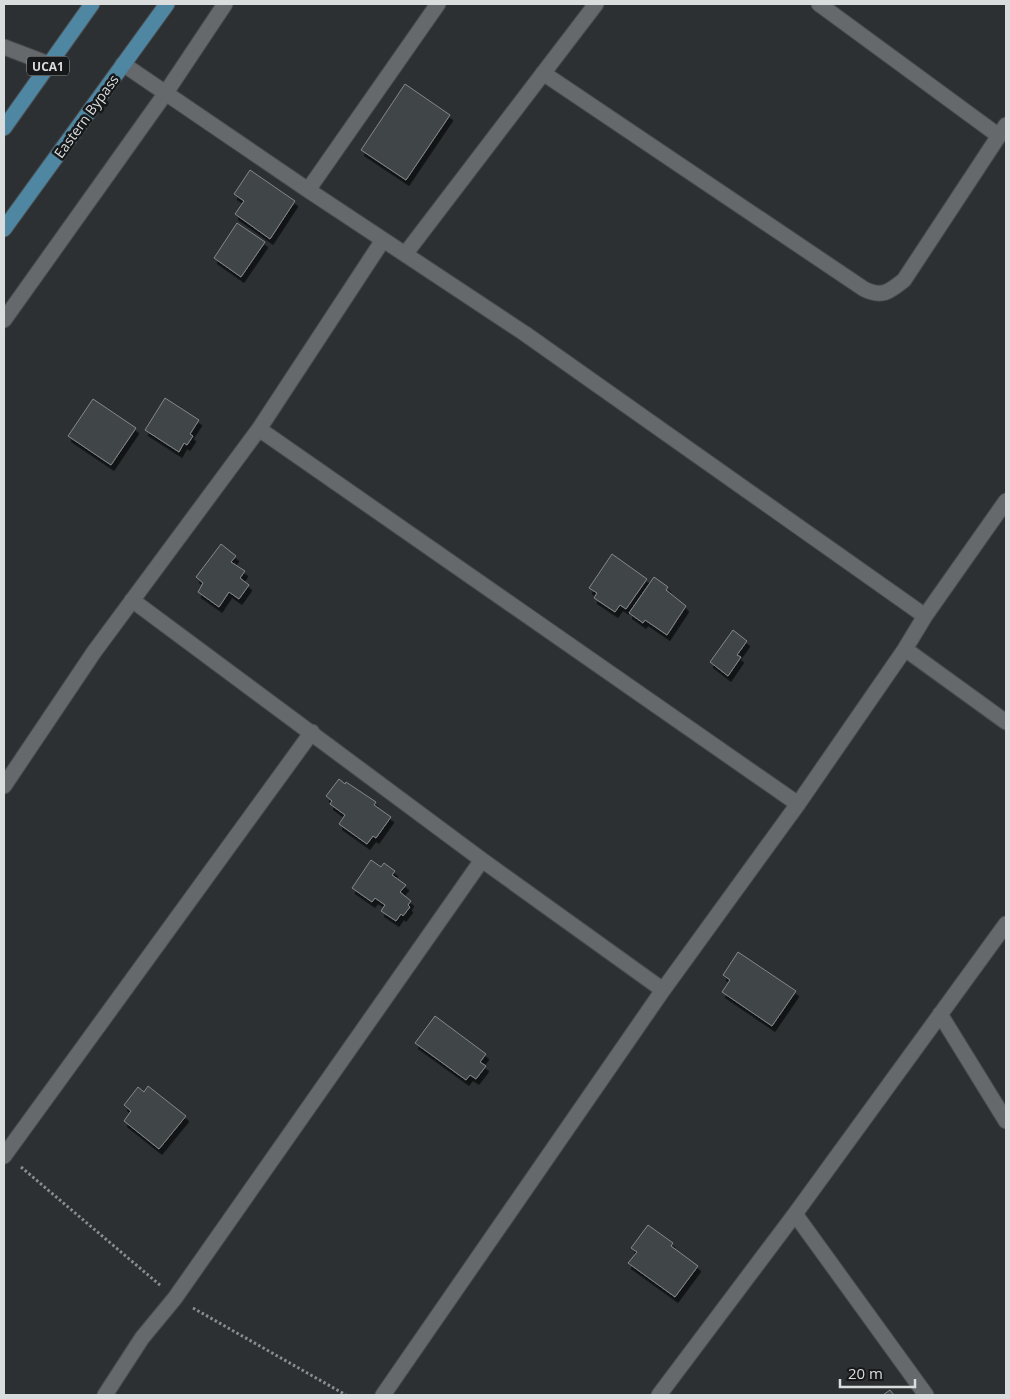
<svg xmlns="http://www.w3.org/2000/svg" width="1010" height="1399" font-family="'Open Sans',sans-serif">
<defs>
<filter id="shadow"><feDropShadow dx="3" dy="5.5" stdDeviation="0" flood-color="#0009"/></filter>
</defs>
<rect width="100%" height="100%" fill="#2c3032"/>
<path fill="#414547" stroke="#84888b" filter="url(#shadow)" d="M405,84l45,31 -44,65 -45,-30z
M250,170l45,31 -25,38 -35,-25 9,-13 -10,-7z
M237,223l28,19 -24,35 -27,-19z
M165,398l34,22 -9,14 3,2 -6,9 -3,-2 -5,9 -34,-22z
M93,399l43,29 -25,37 -43,-29z
M221,544l15,12 -5,6 14,9 -5,7 9,7 -10,14 -10,-7 -10,15 -21,-15 5,-9 -7,-6z
M612,554l35,25 -21,30 -6,-4 -5,7 -21,-14 3,-5 -8,-5z
M654,577l14,10 -2,3 20,16 -19,29 -22,-15 -2,3 -14,-10z
M733,630l14,11 -10,14 4,2 -13,19 -18,-14z
M339,779l6,5 1,-2 30,20 -2,3 17,12 -15,21 -3,-2 -6,8 -28,-20 6,-9 -15,-11 2,-3 -6,-5z
M371,860l10,7 3,-4 11,8 -3,4 14,10 -6,7 11,9 -3,4 2,2 -7,9 -2,-2 -5,7 -15,-10 4,-6 -10,-7 -3,4 -20,-14z
M738,952l58,39 -24,35 -50,-34 8,-12 -7,-5z
M435,1016l51,38 -6,8 6,4 -10,13 -6,-4 -4,5 -51,-37z
M148,1086l38,30 -27,33 -35,-28 7,-10 -7,-6 14,-18 6,5z
M648,1225l25,18 -2,3 27,20 -23,31 -47,-34 9,-11 -6,-4z
M890,1390l4,5h-11z"/>
<g fill="none" stroke-linecap="round" stroke-linejoin="round">
<g stroke="#484b4d" stroke-width="17">
<path id="minor" d="M819,4l180,132
M4,47l45,17
M123,64l185,126 216,143 401,283
M543,73l321,216c18,9 25,3 40,-9l102,-155
M308,190l130,-186
M406,253l190,-249
M4,320l161,-226 60,-90
M259,429l539,375
M132,600l350,260 181,130
M905,649l101,73
M4,786l90,-134 165,-223 124,-189
M940,1014l66,107
M4,1156l308,-424
M795,1214l131,181
M105,1395l37,-57 33,-40 307,-438
M383,1395l280,-405 135,-186 107,-155 20,-33 81,-115
M659,1395l136,-181 211,-290"/>
</g>
<g stroke="#484b4d" stroke-width="17">
<path id="major" d="M4,128l88,-124
M4,229l163,-225"/>
</g>
<path stroke="#8a8d8f" stroke-width="3" stroke-dasharray="2.5 2.5" stroke-linecap="butt" d="M21,1167l140,119
M193,1308l153,87"/>
<use href="#minor" stroke="#65696c" stroke-width="15"/>
<use href="#major" stroke="#4f86a2" stroke-width="15"/>
</g>
<g text-anchor="middle" dominant-baseline="central" stroke-width="5" stroke-linejoin="round" paint-order="stroke">
<rect fill="#161819" stroke="#9fa2a3" stroke-width="1" x="27" y="56.5" width="42" height="19" rx="4"/>
<g font-size="12" font-weight="bold" fill="#daddde">
<text x="48" y="66">UCA1</text>
</g>
<g font-size="14" fill="#daddde" stroke="#161819">
<text transform="translate(86 116) rotate(-54)">Eastern Bypass</text>
</g>
</g>
<rect width="1010" height="1399" fill="none" stroke="#daddde" stroke-width="10"/>
<path d="M840 1379v8h75v-8" fill="none" stroke="#daddde" stroke-width="2.5"/>
<text x="848" y="1379" font-size="15" fill="#daddde" stroke="#161819" stroke-width="4" paint-order="stroke">20 m</text>
</svg>
